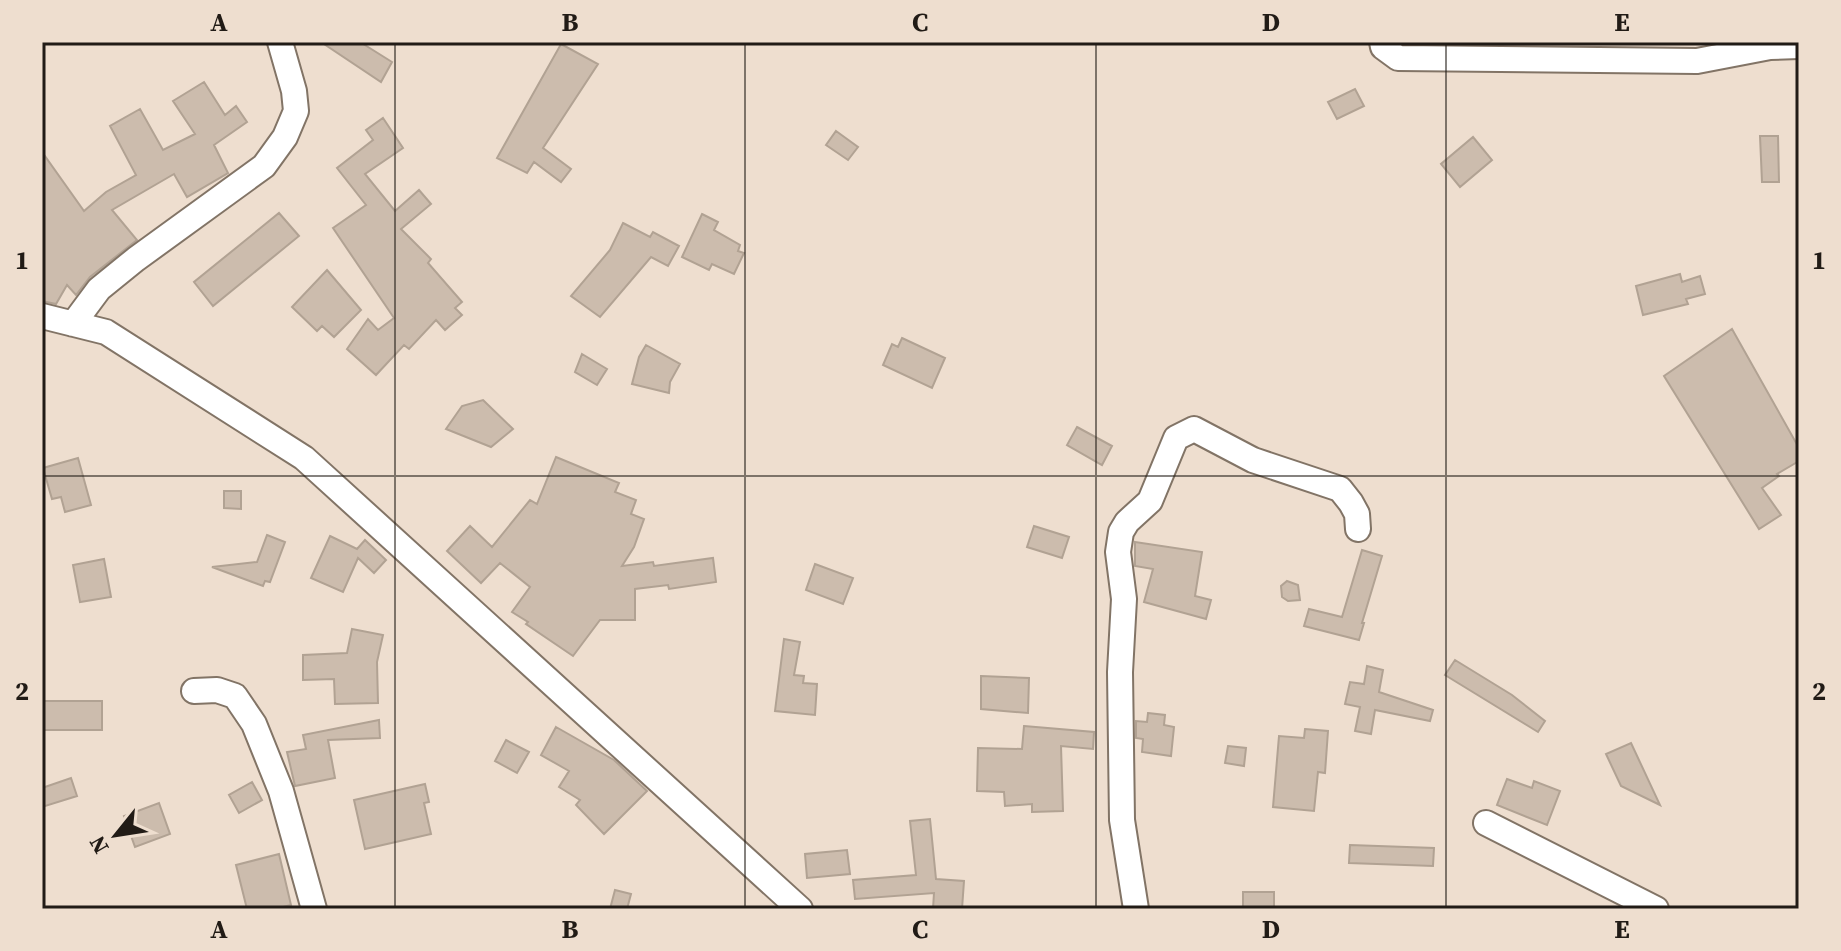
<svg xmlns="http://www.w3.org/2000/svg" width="1841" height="951" font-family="'Source Serif 4',serif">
<rect width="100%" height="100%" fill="#eedecf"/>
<path fill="#ccbcad" stroke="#b1a293" stroke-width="2" d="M321,42h39l32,20 -11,20z
M561,44l37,20 -55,84 28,21 -10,13 -27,-20 -7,11 -30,-15z
M204,82l21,33 11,-9 11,16 -33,23 14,28 -41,24 -13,-23 -62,36 25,30 -47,37 -14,18 -9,-10 -11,19 -14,-3v-149l42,59 22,-19 30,-17 -26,-49 30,-17 23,41 32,-16 -22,-33z
M1355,89l9,17 -27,13 -9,-17z
M383,118l20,30 -38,26 30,37 24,-21 12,14 -30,25 30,30 -3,4 34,39 -7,6 7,7 -17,15 -9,-10 -27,29 -5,-4 -28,30 -29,-26 21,-30 10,11 16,-12 -61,-90 33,-23 -29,-37 36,-28 -7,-10z
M836,131l22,16 -10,13 -22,-15z
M1760,136h18l1,46h-17z
M1473,137l19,23 -32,27 -19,-23z
M279,213l20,23 -86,70 -19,-24z
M702,214l16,8 -4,8 26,15 -2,6 6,2 -10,21 -22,-10 -3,6 -27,-13z
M623,223l27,14 3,-5 26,14 -11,20 -17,-9 -51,60 -29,-21 39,-46z
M327,270l34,40 -27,27 -12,-11 -5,5 -25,-24z
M1680,274l2,8 18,-6 5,18 -19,5 2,5 -45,11 -7,-29z
M1732,329l67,119v13l-22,13 2,2 -17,12 19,27 -22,14 -95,-153z
M902,338l43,20 -13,30 -49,-23 9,-21 6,3z
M646,345l34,19 -10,18 -1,11 -37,-9 7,-27z
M582,354l25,15 -10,16 -22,-13z
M483,400l30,29 -22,18 -45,-18 16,-23z
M1077,427l35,19 -10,19 -35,-20z
M556,457l63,26 -4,9 21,8 -5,14 13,5 -10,28 -12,19 31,-4 1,4 59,-8 3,24 -47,7 -1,-4 -33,4v31h-35l-27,36 -47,-32 2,-2 -16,-10 18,-25 -30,-24 -19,20 -34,-32 23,-25 22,21 38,-47 7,4z
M78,458l13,47 -26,7 -4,-15 -9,2 -9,-31z
M224,491h17v18l-17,-1z
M1034,526l35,11 -7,21 -35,-11z
M267,535l18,7 -15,40 -5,-1 -2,5 -51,-19 45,-5z
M330,536l27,13 8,-9 21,20 -12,13 -16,-15 -15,34 -32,-14z
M1135,542l67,10 -7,44 16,4 -5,19 -62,-17 9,-33 -18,-3z
M1362,550l20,6 -20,67h2l-5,17 -55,-14 5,-17 33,8z
M104,559l7,38 -31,5 -7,-37z
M815,564l38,14 -10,26 -37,-14z
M1287,581l11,4 2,15 -12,1 -6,-4 -1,-11z
M352,629l31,6 -6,27 1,41 -43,1 -1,-25 -31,1v-25l44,-2z
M784,639l16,3 -6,33 10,1 -1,7 14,1 -2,31 -40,-4z
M1455,660l57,35 33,26 -7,11 -93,-57z
M1367,666l16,4 -4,22 54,18 -3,11 -55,-11 -4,24 -16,-3 5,-24 -15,-3 5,-22 14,2z
M981,676l48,2 -1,35 -47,-4z
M42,701h60v29h-60z
M1148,713l17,2 -1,10 10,2 -3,29 -29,-4 1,-13 -7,-1v-17l11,1z
M379,720l1,18 -52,2 7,38 -40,8 -8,-34 19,-3 -3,-14z
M1024,726l70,6 -1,17 -32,-3 2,65 -31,1v-8l-27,2 -1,-14 -27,-1 1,-43 44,1z
M556,727l58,33 33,31 -43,43 -28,-29 4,-5 -21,-13 10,-16 -28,-16z
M1305,729l23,2 -3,42 -7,-1 -4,39 -41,-4 6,-71 25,2z
M506,740l23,12 -12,21 -22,-12z
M1631,743l29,62 -39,-19 -15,-32z
M1228,746l18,2 -2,18 -19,-3z
M71,778l6,18 -35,11v-19z
M1507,779l25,9 2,-7 26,10 -13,34 -50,-20z
M252,782l10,18 -23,13 -10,-18z
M425,784l4,18 -5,1 7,31 -66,15 -11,-49z
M159,803l11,31 -35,13 -11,-31z
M930,819l6,60 28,2 -2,28h-29l1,-16 -79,6 -2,-19 63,-5 -6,-54z
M1350,845l84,3 -1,18 -84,-3z
M847,850l3,24 -43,4 -2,-24z
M279,854l12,51 -16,4h-28l-11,-44z
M615,890l16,4 -4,15h-17z
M1243,892h31v17h-31z"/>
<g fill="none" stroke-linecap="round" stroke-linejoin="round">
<g stroke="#827466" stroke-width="28">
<path id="street" d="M1382,42l1,5 15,11 299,3 73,-14 29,-1
M42,316l64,16 198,126 496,451
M73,324l26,-35 37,-30 128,-93 21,-29 11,-26 -2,-20 -14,-49
M194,691l23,-1 18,6 19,28 27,67 33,118
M1486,823l170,86
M1136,909l-14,-89 -2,-148 4,-73 -6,-47 3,-20 6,-10 23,-21 26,-63 18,-9 59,31 87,29 11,14 6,11 1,15"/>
</g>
<use href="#street" stroke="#fff" stroke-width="24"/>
</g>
<path fill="none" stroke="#211b16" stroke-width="2" stroke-opacity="0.55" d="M395,42v867M745,42v867M1096,42v867M1446,42v867M42,476h1757"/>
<rect width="1841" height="951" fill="none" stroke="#eedecf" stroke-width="88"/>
<g transform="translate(116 835) rotate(240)" stroke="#eedecf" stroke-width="6" paint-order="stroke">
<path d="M0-6L14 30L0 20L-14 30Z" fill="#211b16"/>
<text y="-12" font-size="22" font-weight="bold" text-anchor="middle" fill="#211b16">N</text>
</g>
<rect x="44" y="44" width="1753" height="863" fill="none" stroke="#211b16" stroke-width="3"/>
<g font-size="26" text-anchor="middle" font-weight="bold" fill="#211b16">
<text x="219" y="31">A</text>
<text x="570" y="31">B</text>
<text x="920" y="31">C</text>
<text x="1271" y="31">D</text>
<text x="1622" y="31">E</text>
<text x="22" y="269">1</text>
<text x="1819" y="269">1</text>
<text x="22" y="700">2</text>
<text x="1819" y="700">2</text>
<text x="219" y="938">A</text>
<text x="570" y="938">B</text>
<text x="920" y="938">C</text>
<text x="1271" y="938">D</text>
<text x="1622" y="938">E</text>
</g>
</svg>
